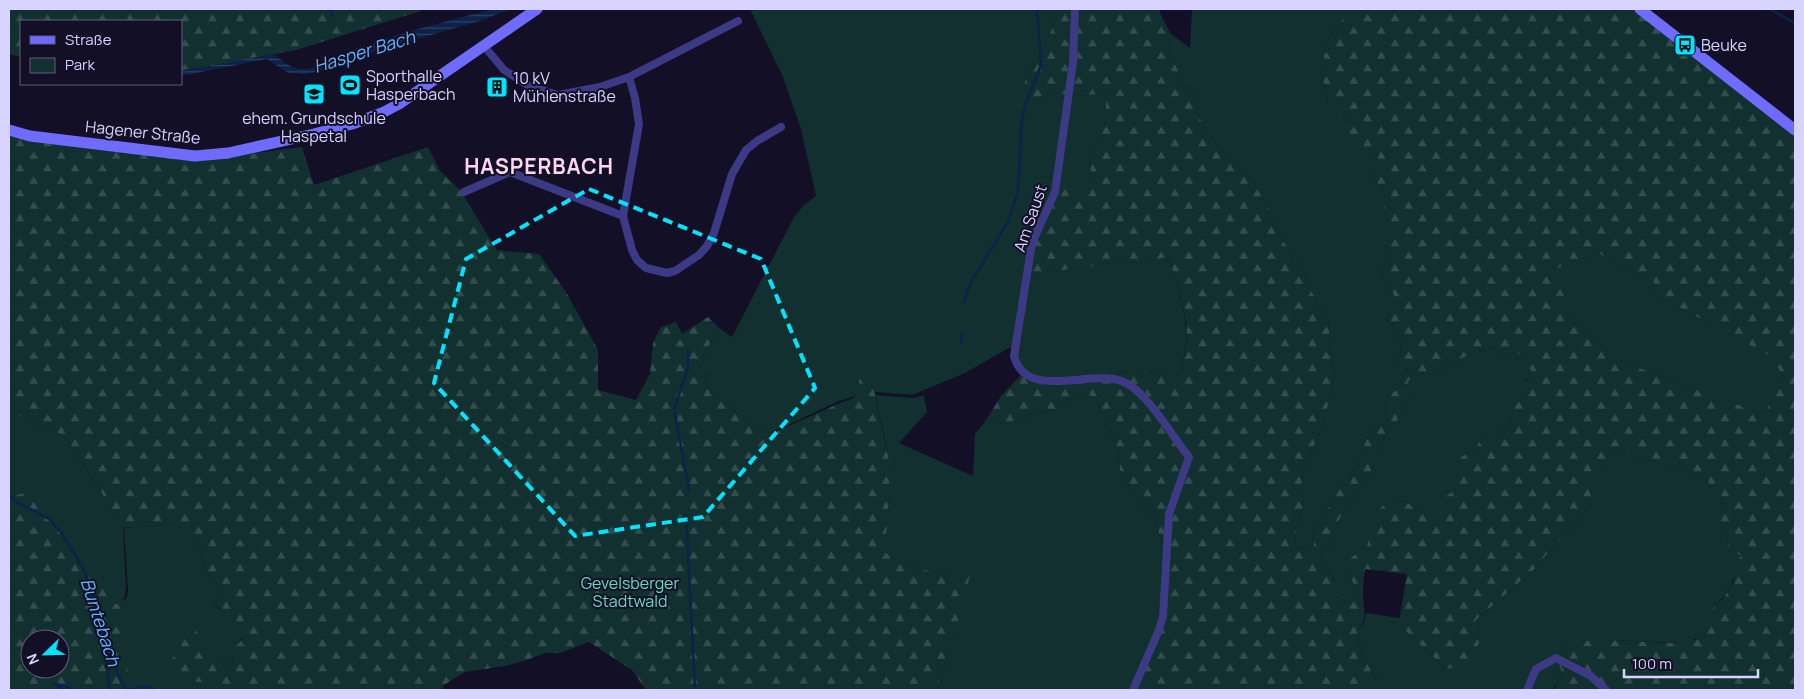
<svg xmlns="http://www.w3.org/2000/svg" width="1804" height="699" font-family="Manrope,sans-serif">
<defs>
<pattern id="forest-firs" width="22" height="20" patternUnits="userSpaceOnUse" patternTransform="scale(1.25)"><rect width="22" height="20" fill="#12302f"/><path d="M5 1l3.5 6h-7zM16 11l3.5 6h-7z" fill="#344d4e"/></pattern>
<pattern id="water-rules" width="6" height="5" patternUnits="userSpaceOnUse" patternTransform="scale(1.25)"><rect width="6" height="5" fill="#0c2248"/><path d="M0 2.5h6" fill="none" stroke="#2f4163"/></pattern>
</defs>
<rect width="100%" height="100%" fill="#130f26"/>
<path fill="#12302f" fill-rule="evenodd" d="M750,9h311l-23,51 -13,21 16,18 12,-6 14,1 -13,97 -22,53 -16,100 -51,29 -53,22 -37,-3 -5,-10 -11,6 -3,8 -17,5 -68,32 -16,-4 -5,-10 -13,-6 -31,-26 -3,-31 16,-28 13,9 62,-120 10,-12 12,-9 -15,-67 -18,-52z
M1192,9h161l-13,13 -15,20 4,8 -6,5 5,11 -7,11 6,15 1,12 9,9 12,9 21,26 8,8v13l-7,8 12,12 9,33 -4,31 -6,22 20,34 -16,9c15,18 17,23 13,46l9,3 -5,9 -2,11 -8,5 -7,9 1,10 -2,12 -12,7 -8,11 -3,12 -10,22 -1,8 -12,4 -5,14 -21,27 1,17 -6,6 -13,-4 1,-15 8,-30 -3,-14 3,-19 19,-44 11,-45 -6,-60 -21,-36 -6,-19 -27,-36 -4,-19 -20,-33 -15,-11 -29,-34 -9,-20 -4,-18 -11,-14 -11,-25 -1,-22 20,15z
M1104,93l2,6v21l-5,17 -10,19 -1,26 -15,12 -19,-3 13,-96 12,1z
M1598,253l56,29 -2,11 121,64 11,21 -20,37 -79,-29 -71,-28 -36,-33 -26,-55z
M1168,257c13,39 29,82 8,121l-42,-10 -24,9 -70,3 -11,-3 -13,-21 12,-82 69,-8 20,-5 22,2z
M1494,348l9,6 31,-1 -2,19 -7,9 -1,17 -10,7 -4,19 -11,9 -16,2 -7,13 -15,9 -9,35 -7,15 -16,11 -24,-17 -11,-5 -27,50 -18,27 9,24 -12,6 -11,-7v-15l-14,-24 9,-13 7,-21 21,-34 1,-5 9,-8 9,-15 8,-27 12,-13 14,-26 -5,-8 8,-17 13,5 12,-3 9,-7 23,-11z
M1081,393l14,4 22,49 3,24 21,36 13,14 12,33 -9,76 -26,61h-195l19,-55 15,-63 -8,3h-14l-45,-10 -20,-14v-8l3,-10 4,-61 -3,-25 -8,-32 -3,-20 37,3 11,-3 3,17 -28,31 74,33 2,-42 10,-12 20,2 26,-10 27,-5z
M13,413l47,21 9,8 6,14 21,26 18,34 9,9 3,66 -3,11 4,-5 1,-6 -4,-63 52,-4 11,7 15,20 2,13 6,12 9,10 3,7 -7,10 11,11 11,-1c5,25 9,36 -11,56l-11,-14 8,35h-214l16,-198 -16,6v-84zM30,639h30v30h-30z
M1624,451l37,13 13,1 16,5 16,8 8,14 10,5c-6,13 -8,24 3,34l1,18 15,7c-10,20 -10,35 -29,50l-3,22c-9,5 -14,12 -24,15l-80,-3 -33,3 -10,6 -7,8 -21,12 -9,21h-161l11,-10 -15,-26 -5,-22 7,-9 2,-10 33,5c2,9 37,43 46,51l34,-27 -3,-22 63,-55c14,-23 47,-42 52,-68 1,-4 0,-11 -1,-15l16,-15v-10z
M1558,662l4,11c-10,21 -9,17 -31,17l8,-20z"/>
<path fill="url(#forest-firs)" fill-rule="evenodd" d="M9,9h418l-131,41 -90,17 -25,3v-49h-160v36l-12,-3z
M1061,9h99v4l10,20 1,22 11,25 11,14 4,18 9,20 29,34 15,11 20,33 4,19 27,36 6,19 21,36 6,60 -11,45 -19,44 -3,19 3,14 -8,30 -1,15 13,4 6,-6 -1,-17 21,-27 5,-14 12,-4 1,-8 10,-22 3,-12 8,-11 12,-7 2,-12 -1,-10 7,-9 8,-5 2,-11 5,-8 -9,-4c4,-23 2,-28 -13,-46l16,-9 -20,-34 6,-22 -1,-22 5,-9 -10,-11 4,-10 -3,-12 -12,-12 7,-8v-13l-8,-8 -9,4 -10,-12 -5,-10 3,-8 -12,-9 -9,-9 -1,-12 -6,-16 7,-10 -5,-11 6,-5 -4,-8 15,-20 13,-13h286l156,122v559h-243l3,-2 7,-15 -4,-11 -1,-8 17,-11 10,-2 23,-1 69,3 20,-3 6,-7 9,-5v-13l3,-9 9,-7 11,-18 2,-20 6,-5 -14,-7 -1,-18 -11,-12 8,-22 -10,-5 -8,-14 -16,-8 -16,-5 -13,-1 -37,-13 -18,6v10l-15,15c0,4 1,11 0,15 -5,26 -38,45 -52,68l-63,55 3,22 -5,15 -13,10 -16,2 -38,-37 -8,-11 8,-47 -42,-5c-1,7 -2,16 -2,24 0,18 6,23 -6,39l5,22 15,27 -11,9h-233l26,-60 8,-75 -13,-35 -13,-14 -21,-36 -3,-24 -22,-49 -14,-4 -23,16 -27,5 -26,10 -20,-2 16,-26 21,-22 7,4 77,1 28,-11 42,10c22,-39 5,-82 -8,-121l-29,6 -22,-2 -20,5 -69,8 5,-30 23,-53 12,-4 7,6 15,-11 1,-26 10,-19 5,-17v-21l-2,-6 -23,3 -28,-3 -12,6 -15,-3 -1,-15 13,-21zM1598,253l56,29 -2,11 120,64 12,21 -20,36 -79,-28 -71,-28 -36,-33 -25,-55zM1494,348l9,6 30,-1 -7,10 6,9 -12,18 4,8 -10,7 -4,19 -11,9 -16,2 -7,13 -15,9 -13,27 4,8 -7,5 -1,10 -15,11 -24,-17 -11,-5 -18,16 -9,34 -16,12 -2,14 9,25 -13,6 -10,-7v-14l-14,-25 9,-13 7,-21 21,-34 1,-5 9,-8 9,-15 8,-27 12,-13 14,-26 -5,-8 8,-17 13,5 12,-3 9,-7 23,-11z
M9,134l187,27 106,-14 12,38 114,-38 12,24 20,19 37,60 42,4 27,38 32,58v40l38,10 14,-26 3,-31 8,-16 15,-5 6,12 26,-17 11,11 -16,28 3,31 31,26 13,6 5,10 18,4 67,-30 14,-5 5,-10v-8l7,-4c11,14 10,24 13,40 4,20 11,38 11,58 -1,18 -2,36 -3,54 -1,8 -4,14 -4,23l20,14 45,10h14l9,-4 -16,64 -19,55h-290l-14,-20 -43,-28 -29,11h-15l-21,8 -19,5 -40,6 -21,13 -3,5h-222l-3,-7c-6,-2 -10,-1 -16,-1 -18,0 -23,-6 -32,-19l14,-16 -2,-6 1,-8 9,-4 6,1 5,10 -6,12 7,-3 13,6 11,14 8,-8 -1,-12 10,-10c-10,-7 -9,-14 -7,-25h-10l-11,-11 7,-10 -3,-7 -9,-10 -6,-12 -2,-13 -15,-20 -11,-7 -52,4 -10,-12 -18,-34 -21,-26 -6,-14 -9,-8 -47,-21 -4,1z
M25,492l76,89 13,23h6l3,46 9,40h-123v-192zM30,639h30v30h-30z"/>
<path fill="url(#water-rules)" d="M493,9h17l-30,12 -102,29 -57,21 -17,3 -16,-1 -21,-14 -86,17v-6l25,-3 65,-13c13,5 18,16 34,15 20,-2 39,-15 58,-22 42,-16 86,-26 130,-38z"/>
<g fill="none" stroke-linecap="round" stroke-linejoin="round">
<path stroke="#0c2248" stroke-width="2.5" d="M330,9l3,7
M1769,9l26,14
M964,303l2,-9 6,-14 36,-58 10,-31 4,-73 4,-15 15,-38 -4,-56
M961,342l1,-9
M688,350v18l-14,41 15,81
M9,496l8,6 32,17 11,12 22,35 16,39 9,48 19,37
M686,515l9,175
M107,655l-1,8 4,27
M126,689c10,2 19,-6 28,1
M63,690l-9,-7 21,7"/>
<path stroke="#3d3a85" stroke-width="8" d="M1075,9l-2,54 -18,129 -23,51 -18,113c12,46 77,12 110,26 23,10 49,55 65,75l-20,57 -6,102 -4,14 -26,60
M484,46l20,24 25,16 29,9 42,-8 29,-10 109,-56
M629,77l6,21 4,26 -16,92 9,34 5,10 9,8 21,5 8,-2 24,-16 8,-9 7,-13 18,-59 14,-24 11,-9 24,-14
M464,192l46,-20 113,44
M1527,690l9,-21 20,-11 35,18 15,14"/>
<path stroke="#6f6bff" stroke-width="11" d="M1640,9l155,121
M9,130l21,6 165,20 33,-3 86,-19 38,-10 30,-11 17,-9 138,-95"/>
</g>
<path fill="none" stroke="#00e5ff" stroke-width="4" stroke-dasharray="10 6" stroke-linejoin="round" d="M589,189l172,70 54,129 -112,129 -128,19 -141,-153 32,-124z"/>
<defs>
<g id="bus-square" transform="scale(1.125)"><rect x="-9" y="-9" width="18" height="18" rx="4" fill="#00e5ff" stroke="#130f26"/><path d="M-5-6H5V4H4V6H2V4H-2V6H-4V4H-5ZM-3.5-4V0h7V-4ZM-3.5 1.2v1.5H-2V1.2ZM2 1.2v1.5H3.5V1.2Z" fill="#111"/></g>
<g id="stadium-square" transform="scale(1.125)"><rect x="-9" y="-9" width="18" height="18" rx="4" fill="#00e5ff" stroke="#130f26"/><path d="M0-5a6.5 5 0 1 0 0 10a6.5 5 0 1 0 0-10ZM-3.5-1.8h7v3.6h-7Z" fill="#111"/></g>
<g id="building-square" transform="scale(1.125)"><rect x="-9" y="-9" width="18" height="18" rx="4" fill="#00e5ff" stroke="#130f26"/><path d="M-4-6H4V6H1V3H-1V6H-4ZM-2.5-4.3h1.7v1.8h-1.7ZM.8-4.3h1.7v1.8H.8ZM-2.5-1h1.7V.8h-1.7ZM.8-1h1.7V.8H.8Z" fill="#111"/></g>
<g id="school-square" transform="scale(1.125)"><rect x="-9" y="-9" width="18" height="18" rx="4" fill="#00e5ff" stroke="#130f26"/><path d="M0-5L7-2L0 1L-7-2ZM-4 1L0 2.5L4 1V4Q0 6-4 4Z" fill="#111"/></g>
</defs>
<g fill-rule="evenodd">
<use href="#bus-square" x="1685" y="45"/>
<use href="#stadium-square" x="350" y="85"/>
<use href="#building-square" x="497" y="87"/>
<use href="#school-square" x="314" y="94"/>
</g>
<g text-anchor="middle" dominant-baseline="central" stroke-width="4" stroke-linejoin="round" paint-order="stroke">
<g font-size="16" fill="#d9d4ff" stroke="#130f26" text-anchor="start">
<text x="1701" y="45">Beuke</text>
<text x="366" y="76">Sporthalle<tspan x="366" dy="18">Hasperbach</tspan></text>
<text x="513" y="78">10 kV<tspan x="513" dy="18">Mühlenstraße</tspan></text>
<text x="314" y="118" text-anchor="middle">ehem. Grundschule<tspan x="314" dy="18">Haspetal</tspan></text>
</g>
<g font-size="16" fill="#d9d4ff" stroke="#130f26">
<text transform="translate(143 132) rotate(6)">Hagener Straße</text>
<text transform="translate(1030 218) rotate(-71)">Am Saust</text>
</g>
<g font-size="16" fill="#5fe0c0" stroke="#130f26">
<text x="630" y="583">Gevelsberger<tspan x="630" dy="18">Stadtwald</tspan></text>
</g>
<g font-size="18" font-style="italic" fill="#62b6ff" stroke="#130f26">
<text transform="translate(364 51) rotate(-17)">Hasper Bach</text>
<text transform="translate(101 622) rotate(72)">Buntebach</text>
</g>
<g font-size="21" font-weight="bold" letter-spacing="1" fill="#ffd6f0" stroke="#130f26">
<text x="539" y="166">HASPERBACH</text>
</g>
</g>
<rect width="1804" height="699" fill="none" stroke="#d9d4ff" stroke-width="20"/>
<rect x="20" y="20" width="162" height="65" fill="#130f26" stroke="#625e7d"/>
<rect x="30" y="36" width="25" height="8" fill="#6f6bff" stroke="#625e7d"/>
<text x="65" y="45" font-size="15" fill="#d9d4ff">Straße</text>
<rect x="30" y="58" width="25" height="15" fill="#12302f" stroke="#625e7d"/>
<text x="65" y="70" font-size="15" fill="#d9d4ff">Park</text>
<g transform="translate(45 654) rotate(247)"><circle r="24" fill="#130f26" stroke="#625e7d"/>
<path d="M0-4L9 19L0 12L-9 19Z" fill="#00e5ff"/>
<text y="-8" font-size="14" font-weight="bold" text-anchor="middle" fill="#d9d4ff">N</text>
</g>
<path d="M1624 669v8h134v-8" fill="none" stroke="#d9d4ff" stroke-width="2.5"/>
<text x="1632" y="669" font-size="15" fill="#d9d4ff" stroke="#130f26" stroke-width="4" paint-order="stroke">100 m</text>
</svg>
